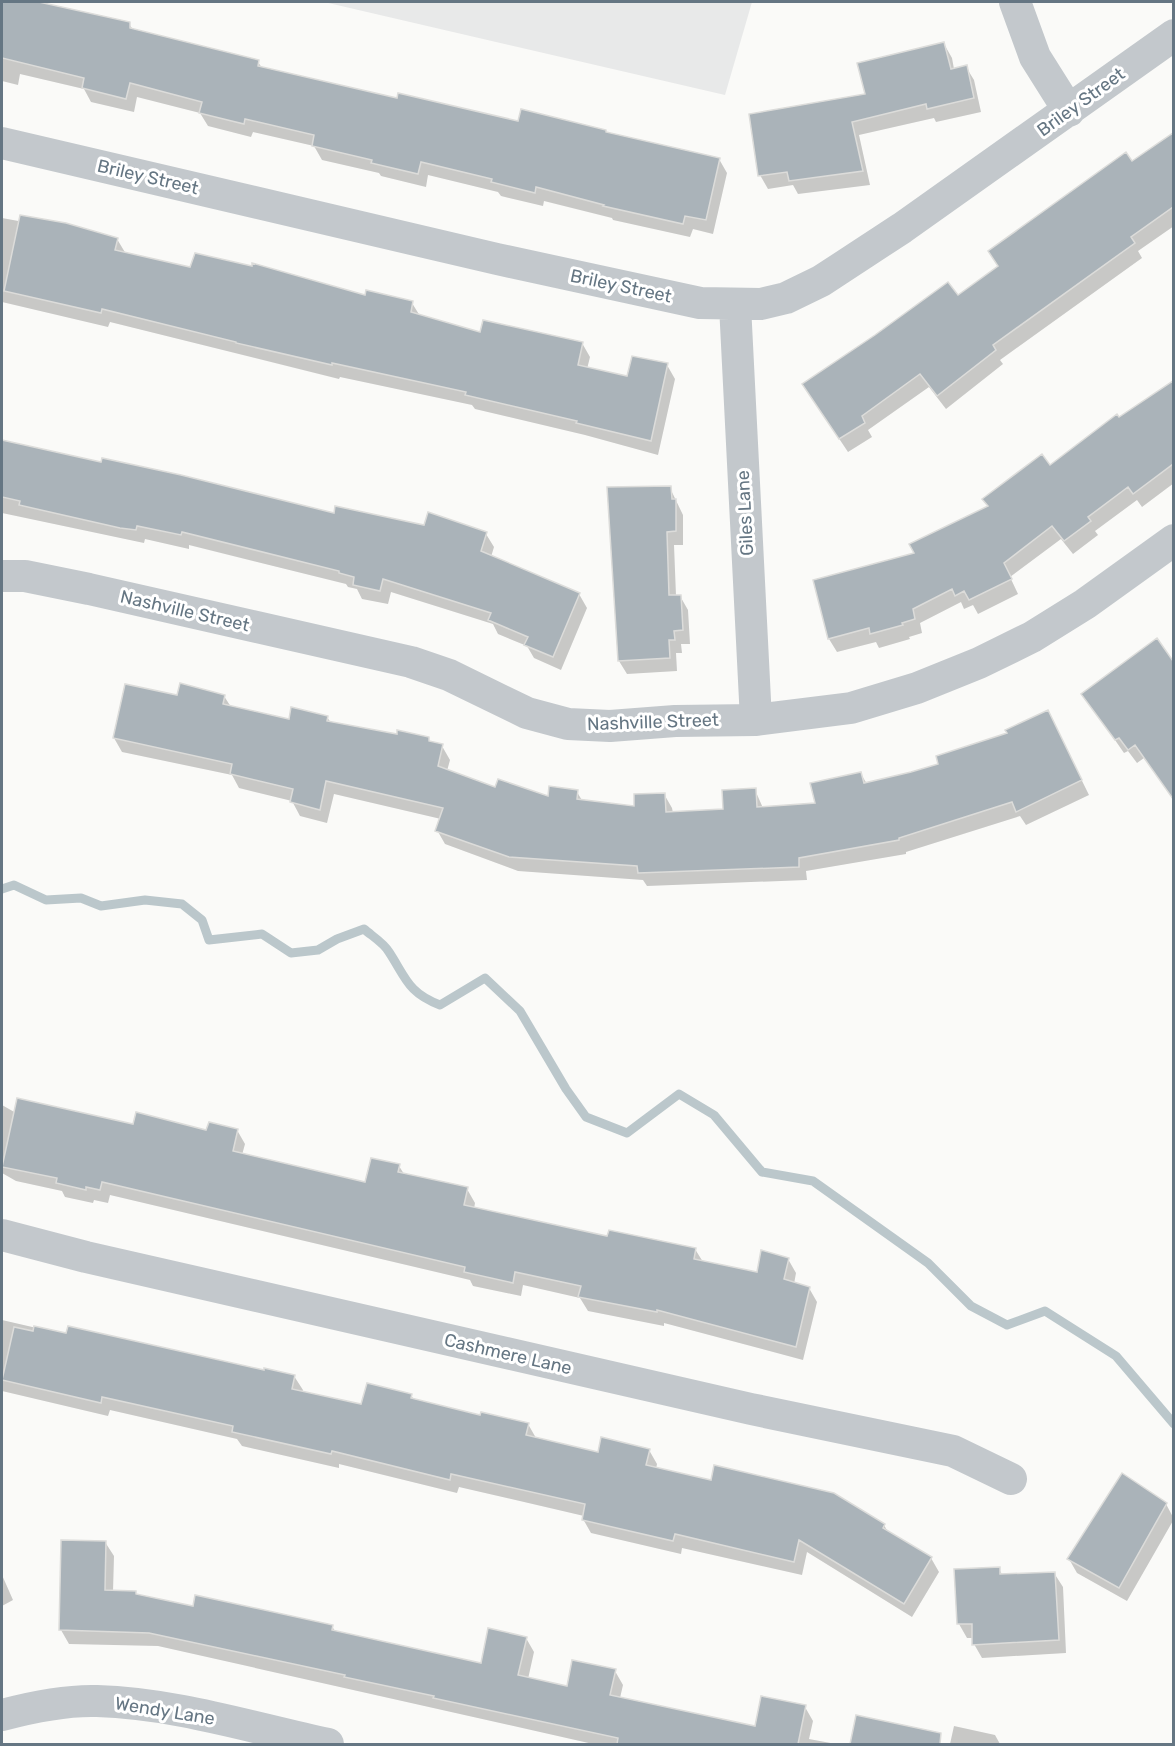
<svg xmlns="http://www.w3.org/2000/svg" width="1175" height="1746" font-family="Rubik,sans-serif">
<rect width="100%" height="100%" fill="#fafaf8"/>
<path fill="#e8e9e9" d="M324,2h428l-27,93z"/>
<path fill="#0003" d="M2,2h27l100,22 5,7 124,31 4,6 136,32 121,23 88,11 112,25 8,14 -14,61 -20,-5 -3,8 -77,-17 -1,-2 -68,-17 -1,5 -42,-10 -3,-4 -70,-17 -2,12 -45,-11 -2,-3 -57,-13 -8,-14 -61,-14 -2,5 -43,-11 -8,-13 -63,-16 -3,15 -43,-10 -7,-13 -64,-15 -2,11 -16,-4z
M944,44l8,14 2,11 12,-2 8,13 7,32 -45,10 -2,-4 -75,17 11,50 -72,9 -5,-9 -25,4 -8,-14 106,-79z
M1174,134v92l-36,25 4,7 -142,102 3,4 -57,45 -17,-22 -61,43 4,7 -24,15 -36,-54 187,-130 -9,-16 142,-88z
M2,218l115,21 9,15 65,14 221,35 8,13 61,18 101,9 8,14 -3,12 42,9 38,-13 8,14 -17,76 -73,-20 -110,-26 -3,-4 -132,-28 -1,2 -229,-57 -2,5 -106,-25z
M1174,383v100l-32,24 -5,-7 -42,31 3,4 -25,19 -12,-15 -51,38 8,17 -40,20 -5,-9 -9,4 -3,-7 -41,21 2,10 -13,4 1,2 -31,9 -3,-6 -39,10 -8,-13 -14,-58 101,-27z
M2,441l333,74 151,19 8,13 -3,10 88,37 8,14 -26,62 -27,-12 -7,-12 -29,-12 -5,-10 -102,-32 -3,12 -26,-5 -5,-10 -9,-2 -2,-3 -157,-39v4l-44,-10 -1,4 -142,-30z
M670,488l13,27v30h-9l2,51h4l8,14 2,34h-9l1,9h-6l1,18 -50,3 -8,-13z
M1157,640l17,24v135l-30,-41 -7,5 -9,-12 -4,2 -41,-59z
M178,696h46l7,11 59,14 37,-4 4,6 67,13 30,2 2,5 12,3 8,14 -3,11 49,18 53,9 28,-6 6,10 53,6 28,-14 8,14 1,5 52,-2 30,-21 8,18 54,-3 44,-31 6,10 73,-20 69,-30 39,-22 41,83 -63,30 -6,-9 -114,36v2l-100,17 1,9 -160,6 -4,-6 -125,-9 -73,-27 -8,-14 4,-11 -107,-25 -7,29 -27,-7 -8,-15 -53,-13 -7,-13 -110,-23 -8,-14z
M2,1105l14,8 118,13 74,5 29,-1 8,14 -3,11 125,29 32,-18 5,8 63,15 8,14 -1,6 134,29 87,11 8,13 55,12 30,-15 8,14 -2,11 15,4 8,14 -14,58 -139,-37v3l-76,-15 -8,-13 -57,-13 -2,11 -48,-10 -3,-6 -360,-85 -2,8 -14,-3 -1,3 -28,-6 -3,-6 -46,-10 -14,-8z
M2,1320l65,15 227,41 9,14 -1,3 60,13 49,-11 3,5 68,17 46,7 8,14 63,16 50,-4 8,14 -1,5 228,56 4,7 43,26 8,14 -27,45 -105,-65 -5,23 -120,-27 -1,6 -90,-21 -8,-14 1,-3 -125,-29 -2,6 -118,-29v4l-97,-22 -5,-7 -127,-29 -2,6 -106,-25z
M1166,1504l8,15 -47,82 -50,-28 -8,-14z
M63,1541l42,1 9,14 -1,36 81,16 138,18 4,7 146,31 44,-26 8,14 -6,27 40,9 47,-17 8,14 -3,13 136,29 49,-20 8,14 -4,18 27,5h-243l-435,-98 -89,-2 -8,-14z
M999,1569l4,7 51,-3 9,14 3,66 -84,5 -8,-14 -1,-6h-6l-8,-14 -3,-53z
M2,1575l11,25 -11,6z
M857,1717l49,22 -1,5h-53z
M954,1726l41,9 5,9h-50z"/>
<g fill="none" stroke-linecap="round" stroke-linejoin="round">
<path stroke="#bbc7cb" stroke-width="9" d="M2,889l12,-4 32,15 35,-2 20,8 44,-6 37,4 20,16 7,20 53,-6 29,19 27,-3 19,-11 27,-10c8,7 20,14 25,23 17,26 19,41 51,53l45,-27 35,33 46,78 20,28 41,16 52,-39 35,21 48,57 51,9 115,82 43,43 36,19 38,-14 71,45 58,68"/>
</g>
<path fill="#aab3b9" stroke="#dcdcda" stroke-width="1.5" d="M2,2h37l91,20v6l129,32 -1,6 139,32 1,-5 120,28 3,-12 85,21v2l114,26 -14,62 -21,-4 -2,8 -80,-18 1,-1 -68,-18 -1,6 -44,-11 1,-3 -71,-17 -3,12 -47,-11 1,-3 -60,-14 2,-11 -69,-16 -1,5 -45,-11 3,-11 -72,-19 -4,16 -44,-11 2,-10 -82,-20z
M944,42l7,27 16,-4 7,33 -47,11 -1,-5 -74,18 11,49 -74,10 -2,-9 -29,4 -9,-62 116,-20 -8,-31z
M1173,133v74l-42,30 4,6 -142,102 3,5 -59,46 -17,-22 -58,42 3,7 -26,16 -37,-55 73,-49 73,-53 10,13 40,-29 -10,-15 138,-99 6,9z
M20,215l46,8 52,15 -3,12 75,17 5,-14 57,13v-3l113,32 1,-5 47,11 -2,11 69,20 3,-12 100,22 -5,23 49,11 5,-20 36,7 -17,78 -75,-18 1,-2 -112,-26 1,-3 -134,-29v2l-96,-22v-1l-134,-33 -1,4 -97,-22z
M1173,381v83l-40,30 -5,-7 -40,30 3,4 -27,20 -12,-15 -48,37 8,16 -43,21 -5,-9 -9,5 -3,-7 -39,20 2,10 -13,4 1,2 -33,9 -1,-6 -41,11 -15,-59 101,-27 -5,-9 79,-38 -6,-7 60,-45 8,11 67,-51 2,3z
M2,440l99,22 1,-4 79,17 153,38 1,-7 89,19 4,-13 59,20 -6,19 99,42 -27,64 -29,-12 4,-8 -40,-17 3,-7 -108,-34 -3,12 -27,-6 1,-8 -15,-4v-2l-157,-39 -1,3 -44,-9 -1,4 -16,-2 -101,-23 1,-4 -18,-4z
M671,486l1,13h4v32l-9,1 2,63h12l2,35 -9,1 1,9h-6l1,18 -52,3 -11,-174z
M1157,638l16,23v138l-38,-54 -7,5 -9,-12 -4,2 -34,-46z
M180,683l45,12 -2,9 66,15 2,-12 37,9 -1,5 70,13v-4l32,7v4l14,3 -5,22 57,21 3,-8 50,17 1,-10 29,4 -1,9 57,7v-12l31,-1 1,19 57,-3 -1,-19 34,-2 1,19 58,-4 -5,-20 51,-11 3,11 47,-11 27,-8 -2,-8 71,-23 -2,-3 43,-20 34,70 -66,32 -4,-10 -113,36v2l-100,18v9l-161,6 -1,-7 -128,-9 -74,-26 8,-23 -117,-27 -6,29 -30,-8 3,-13 -63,-15 2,-10 -119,-26 12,-54 52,11z
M17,1098l116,26 3,-12 70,18 3,-8 29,7 -5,22 132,31 6,-24 29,6 -2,8 70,15 -4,18 143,31 2,-6 87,18 -2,11 63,13 4,-22 28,8 -5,21 26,8 -14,60 -139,-37v2l-79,-15 3,-11 -66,-14 -2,11 -49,-11 1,-5 -363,-85 -2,8 -14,-3v3l-30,-7 1,-5 -55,-11z
M34,1326l32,7 2,-7 196,44v-2l31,7 -3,14 69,15 6,-21 45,11 -1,4 69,17 1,-3 48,11 -3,12 72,17 3,-15 49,12 -4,16 65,15 3,-15 120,28 51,31 -2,4 49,29 -28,47 -105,-64 -5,22 -119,-28 -2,7 -91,-21 3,-16 -134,-30 -1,6 -118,-29 -1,3 -99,-22 1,-6 -131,-29 -1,6 -99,-23 12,-53 19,4z
M1122,1473l45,30 -48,85 -52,-29z
M61,1540l45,1 -1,49 31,1v3l57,12 2,-11 138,30 -1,5 149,33 7,-35 39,9 -9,38 49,11 5,-26 44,9 -6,26 145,31 6,-30 45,9 -8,39h-181l1,-6 -185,-40 1,-2 -90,-19 1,-2 -196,-42 -90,-3z
M1000,1567v7l55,-2 4,68 -87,5v-21h-15l-3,-55z
M856,1715l85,18 -1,11h-90z"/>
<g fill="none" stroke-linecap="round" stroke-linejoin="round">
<path stroke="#c3c8cc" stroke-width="32" d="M1015,2l20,55 34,54
M2,143l495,116 203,44 61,1 25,-6 35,-17 81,-53 272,-193
M735,305l21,415
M2,576h23l64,13 322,73 38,13 78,38 41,11 42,2 65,-5 81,-1 95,-12 66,-20 62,-25 53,-26 53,-33 89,-64
M2,1235l84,22 665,152 202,42 58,28
M2,1715c30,-8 63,-15 95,-14 77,2 156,27 231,43"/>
</g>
<g text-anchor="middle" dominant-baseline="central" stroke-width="6" stroke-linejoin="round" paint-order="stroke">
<g font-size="18" fill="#657683" stroke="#fff">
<text transform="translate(1081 102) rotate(-36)">Briley Street</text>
<text transform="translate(148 177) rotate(13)">Briley Street</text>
<text transform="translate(621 286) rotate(12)">Briley Street</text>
<text transform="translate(745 513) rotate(-93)">Giles Lane</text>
<text transform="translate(185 611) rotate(13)">Nashville Street</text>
<text transform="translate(653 722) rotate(-2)">Nashville Street</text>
<text transform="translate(508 1354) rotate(13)">Cashmere Lane</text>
<text transform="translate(165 1711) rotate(9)">Wendy Lane</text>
</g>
</g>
<rect width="1175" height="1746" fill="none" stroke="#657683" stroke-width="6"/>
</svg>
